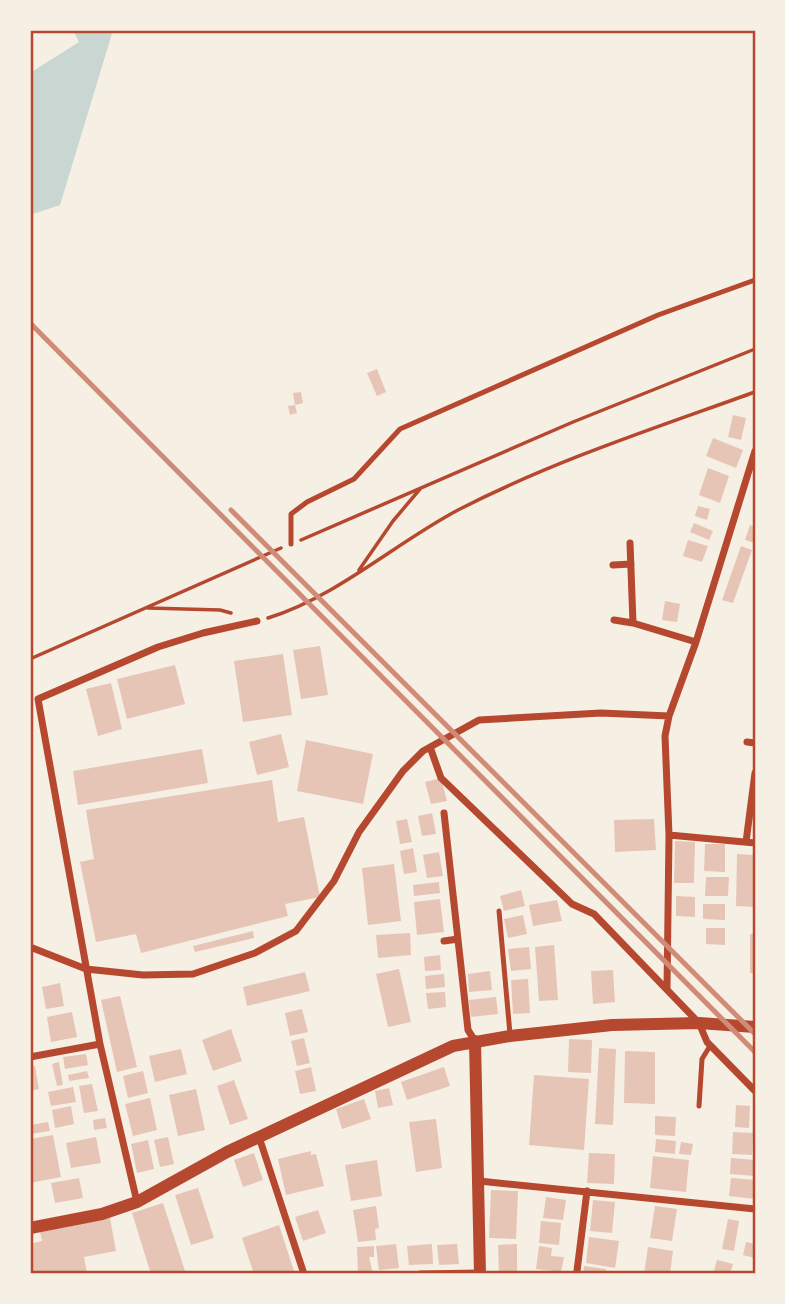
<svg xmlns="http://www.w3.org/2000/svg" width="785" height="1304" font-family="Montserrat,sans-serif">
<rect width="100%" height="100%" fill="#f6efe4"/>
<path fill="#c9d6d2" d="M73,30h40l-53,175 -30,10v-142l49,-31z"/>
<path fill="#e6c5b7" d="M377,369l9,23 -9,4 -10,-23z
M301,392l2,11 -8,2 2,8 -7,2 -2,-9 7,-1 -2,-12z
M733,415l13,3 -5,22 -13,-3z
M713,438l30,12 -7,18 -30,-12z
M708,468l21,8 -9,27 -21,-8z
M698,506l12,3 -3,11 -12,-4z
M694,523l19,8 -4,9 -19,-8z
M750,525l5,2v16l-10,-3z
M688,540l20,6 -6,16 -19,-6z
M741,546l11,4 -19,53 -11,-3z
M665,601l15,3 -3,18 -15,-2z
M320,646l8,49 -27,4 -8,-49z
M283,654l9,61 -49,7 -9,-61z
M175,665l10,39 -58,15 -10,-40z
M111,683l11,46 -24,7 -12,-47z
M281,734l8,33 -32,8 -8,-33z
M306,740l67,14 -10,50 -66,-13z
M202,749l6,34 -130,22 -5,-34z
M441,778l6,23 -16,3 -6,-22z
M272,780l6,42 26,-5 16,80 -35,7 3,12 -147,37 -5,-19 -40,8 -16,-80 14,-3 -8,-49z
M432,813l4,21 -14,2 -4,-20z
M407,819l5,23 -12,2 -4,-23z
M654,819l2,31 -41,2 -1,-32z
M675,841l20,1 -1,41h-20z
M705,844h20v28l-21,-1z
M413,848l4,24 -13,2 -4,-23z
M439,852l4,24 -16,2 -4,-23z
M737,854l18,1v52l-19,-1z
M394,864l7,57 -33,4 -6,-57z
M706,877h23l-1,19h-23z
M439,882l1,11 -26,3 -1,-11z
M521,890l4,16 -21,5 -4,-15z
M676,896l19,1v20l-19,-1z
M440,899l4,33 -27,3 -3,-33z
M557,900l5,21 -29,5 -4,-21z
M703,904h22v16l-22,-1z
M523,915l4,19 -19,4 -4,-19z
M706,928h19v17l-19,-1z
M253,931l1,7 -59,14 -2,-6z
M410,933l1,22 -33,3 -2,-23z
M750,934h5v39h-5z
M554,945l4,55 -19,1 -4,-54z
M529,947l2,22 -20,2 -3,-22z
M440,955l1,15 -16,1 -1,-14z
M399,969l12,53 -23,5 -12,-53z
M613,970l2,32 -22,2 -2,-33z
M490,971l2,19 -23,2 -1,-18z
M305,972l5,19 -63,15 -4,-19z
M444,974l1,13 -19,2 -1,-13z
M528,979l2,34 -17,1 -2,-34z
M60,983l4,23 -18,3 -4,-22z
M445,992l1,15 -18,2 -2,-16z
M120,996l17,71 -20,5 -16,-72z
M496,997l2,17 -27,3 -2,-17z
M302,1009l6,23 -18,4 -5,-23z
M72,1012l5,25 -26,5 -4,-25z
M231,1029l11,32 -29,10 -11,-31z
M304,1038l6,25 -13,3 -6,-25z
M569,1039l23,1 -1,33 -23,-1z
M599,1048l17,1 -3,76 -18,-1z
M181,1049l6,25 -32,8 -6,-26z
M625,1051l30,1v52l-31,-1z
M86,1054l2,11 -23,4 -2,-12z
M59,1062l4,23 -6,1 -5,-22z
M35,1066l4,23 -9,2v-24z
M311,1067l5,24 -16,3 -5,-23z
M444,1067l6,19 -43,14 -6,-18z
M87,1071l2,7 -20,3 -1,-6z
M143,1071l5,22 -20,5 -5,-22z
M534,1075l55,4 -5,71 -55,-5z
M234,1080l14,39 -18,6 -13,-39z
M92,1084l6,27 -14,2 -5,-27z
M73,1087l3,15 -25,4 -3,-14z
M389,1088l4,17 -15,3 -3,-17z
M196,1089l9,41 -27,6 -9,-41z
M150,1098l7,32 -24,6 -8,-32z
M364,1099l7,20 -29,10 -6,-20z
M736,1105l14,1 -1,22 -14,-1z
M71,1106l3,18 -19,4 -3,-18z
M655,1116l21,1 -1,19 -20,-1z
M105,1118l2,10 -13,2 -1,-10z
M436,1119l6,49 -26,4 -7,-50z
M48,1122l2,9 -20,3v-9z
M733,1132l20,1 -1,22 -20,-1z
M53,1135l8,42 -31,6v-44z
M96,1137l5,26 -30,5 -5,-25z
M168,1137l6,27 -14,3 -6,-27z
M656,1139l20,2 -1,13 -20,-2z
M148,1140l6,29 -17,4 -6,-29z
M681,1142l12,2 -2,11 -12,-1z
M311,1151v4l5,-1 8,32 -38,9 -8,-36z
M254,1153l9,27 -20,7 -9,-27z
M589,1153l26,1 -1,30 -27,-1z
M653,1156l36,4 -3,32 -36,-4z
M731,1158l24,2v16l-25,-2z
M377,1160l5,36 -31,5 -6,-36z
M79,1178l4,20 -28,5 -4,-20z
M731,1178l24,2v19l-26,-3z
M198,1188l16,50 -23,7 -16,-50z
M491,1190l27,1 -2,48 -27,-1z
M546,1197l20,3 -3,20 -20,-2z
M593,1200l22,2 -3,31 -22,-2z
M163,1203l23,71h-35l-19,-61z
M376,1206l3,22 -4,1 1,11 -18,2 -5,-32z
M655,1206l22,3 -5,32 -22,-3z
M318,1210l8,23 -23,8 -8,-24z
M110,1218l6,33 -32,6 3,17h-57v-30l12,-3 -2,-9z
M728,1219l11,2 -5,30 -12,-2z
M541,1221l20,2 -2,22 -20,-2z
M279,1225l16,49h-41l-12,-36z
M589,1237l30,4 -4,27 -29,-5z
M746,1242l9,2v14l-12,-3z
M396,1244l3,24 -20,2 -3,-24z
M432,1244l1,20 -24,1 -2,-19z
M457,1244l2,20 -20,1 -2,-20z
M517,1244v30h-18l-1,-29z
M374,1246v11h-5l4,17h-15l-1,-27z
M539,1246l13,2 -1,8 13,1 -3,15 -25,-3z
M648,1247l25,4 -3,23h-26z
M717,1260l16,4 -3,10h-17z
M584,1266l22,3 -1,5h-22z"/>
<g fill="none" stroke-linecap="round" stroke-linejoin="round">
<path stroke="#b5482f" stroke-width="3.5" d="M301,540l272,-118 182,-73
M359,570l34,-49 27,-32
M148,608l72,2 11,3
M268,618c70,-22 126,-74 190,-108 95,-49 197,-82 297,-118
M30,659l251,-111"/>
<path stroke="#b5482f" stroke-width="5" d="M291,544v-30l16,-12 47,-23 46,-50 258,-114 97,-35
M499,911l11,123
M699,1106l3,-47 8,-13"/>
<path stroke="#b5482f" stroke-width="7" d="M630,543l3,80 63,19
M613,565l18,-1
M614,620l19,3
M669,716l27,-74 59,-191
M747,742l8,1
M430,747l11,31 131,126 22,10 105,109 8,19 48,49
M444,813l24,217 7,11
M669,835l86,8
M746,842l9,-69
M444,941l14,-2
M30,947l56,22 57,6 50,-1 62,-21 41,-22 38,-50 25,-49 44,-61 20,-20 56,-31 122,-7 68,3 -4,20 4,99 -2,154
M30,1057l70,-13
M259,1137l45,137
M479,1181l276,28
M137,1202l-37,-158 -62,-345 120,-52 45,-14 54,-12
M577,1271l10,-80
M420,1274l60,-1"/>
<path stroke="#b5482f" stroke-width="12" d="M475,1041l5,233
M30,1228l72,-14 35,-12 90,-50 226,-106 57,-10 102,-11 87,-2 56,4"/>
<path stroke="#cf8b77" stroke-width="5" d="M30,323l725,729
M231,510l524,524"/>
</g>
<rect width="785" height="1304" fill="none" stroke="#f6efe4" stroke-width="63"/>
<rect x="32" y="32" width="722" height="1240" fill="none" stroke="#b5482f" stroke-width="2.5"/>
</svg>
